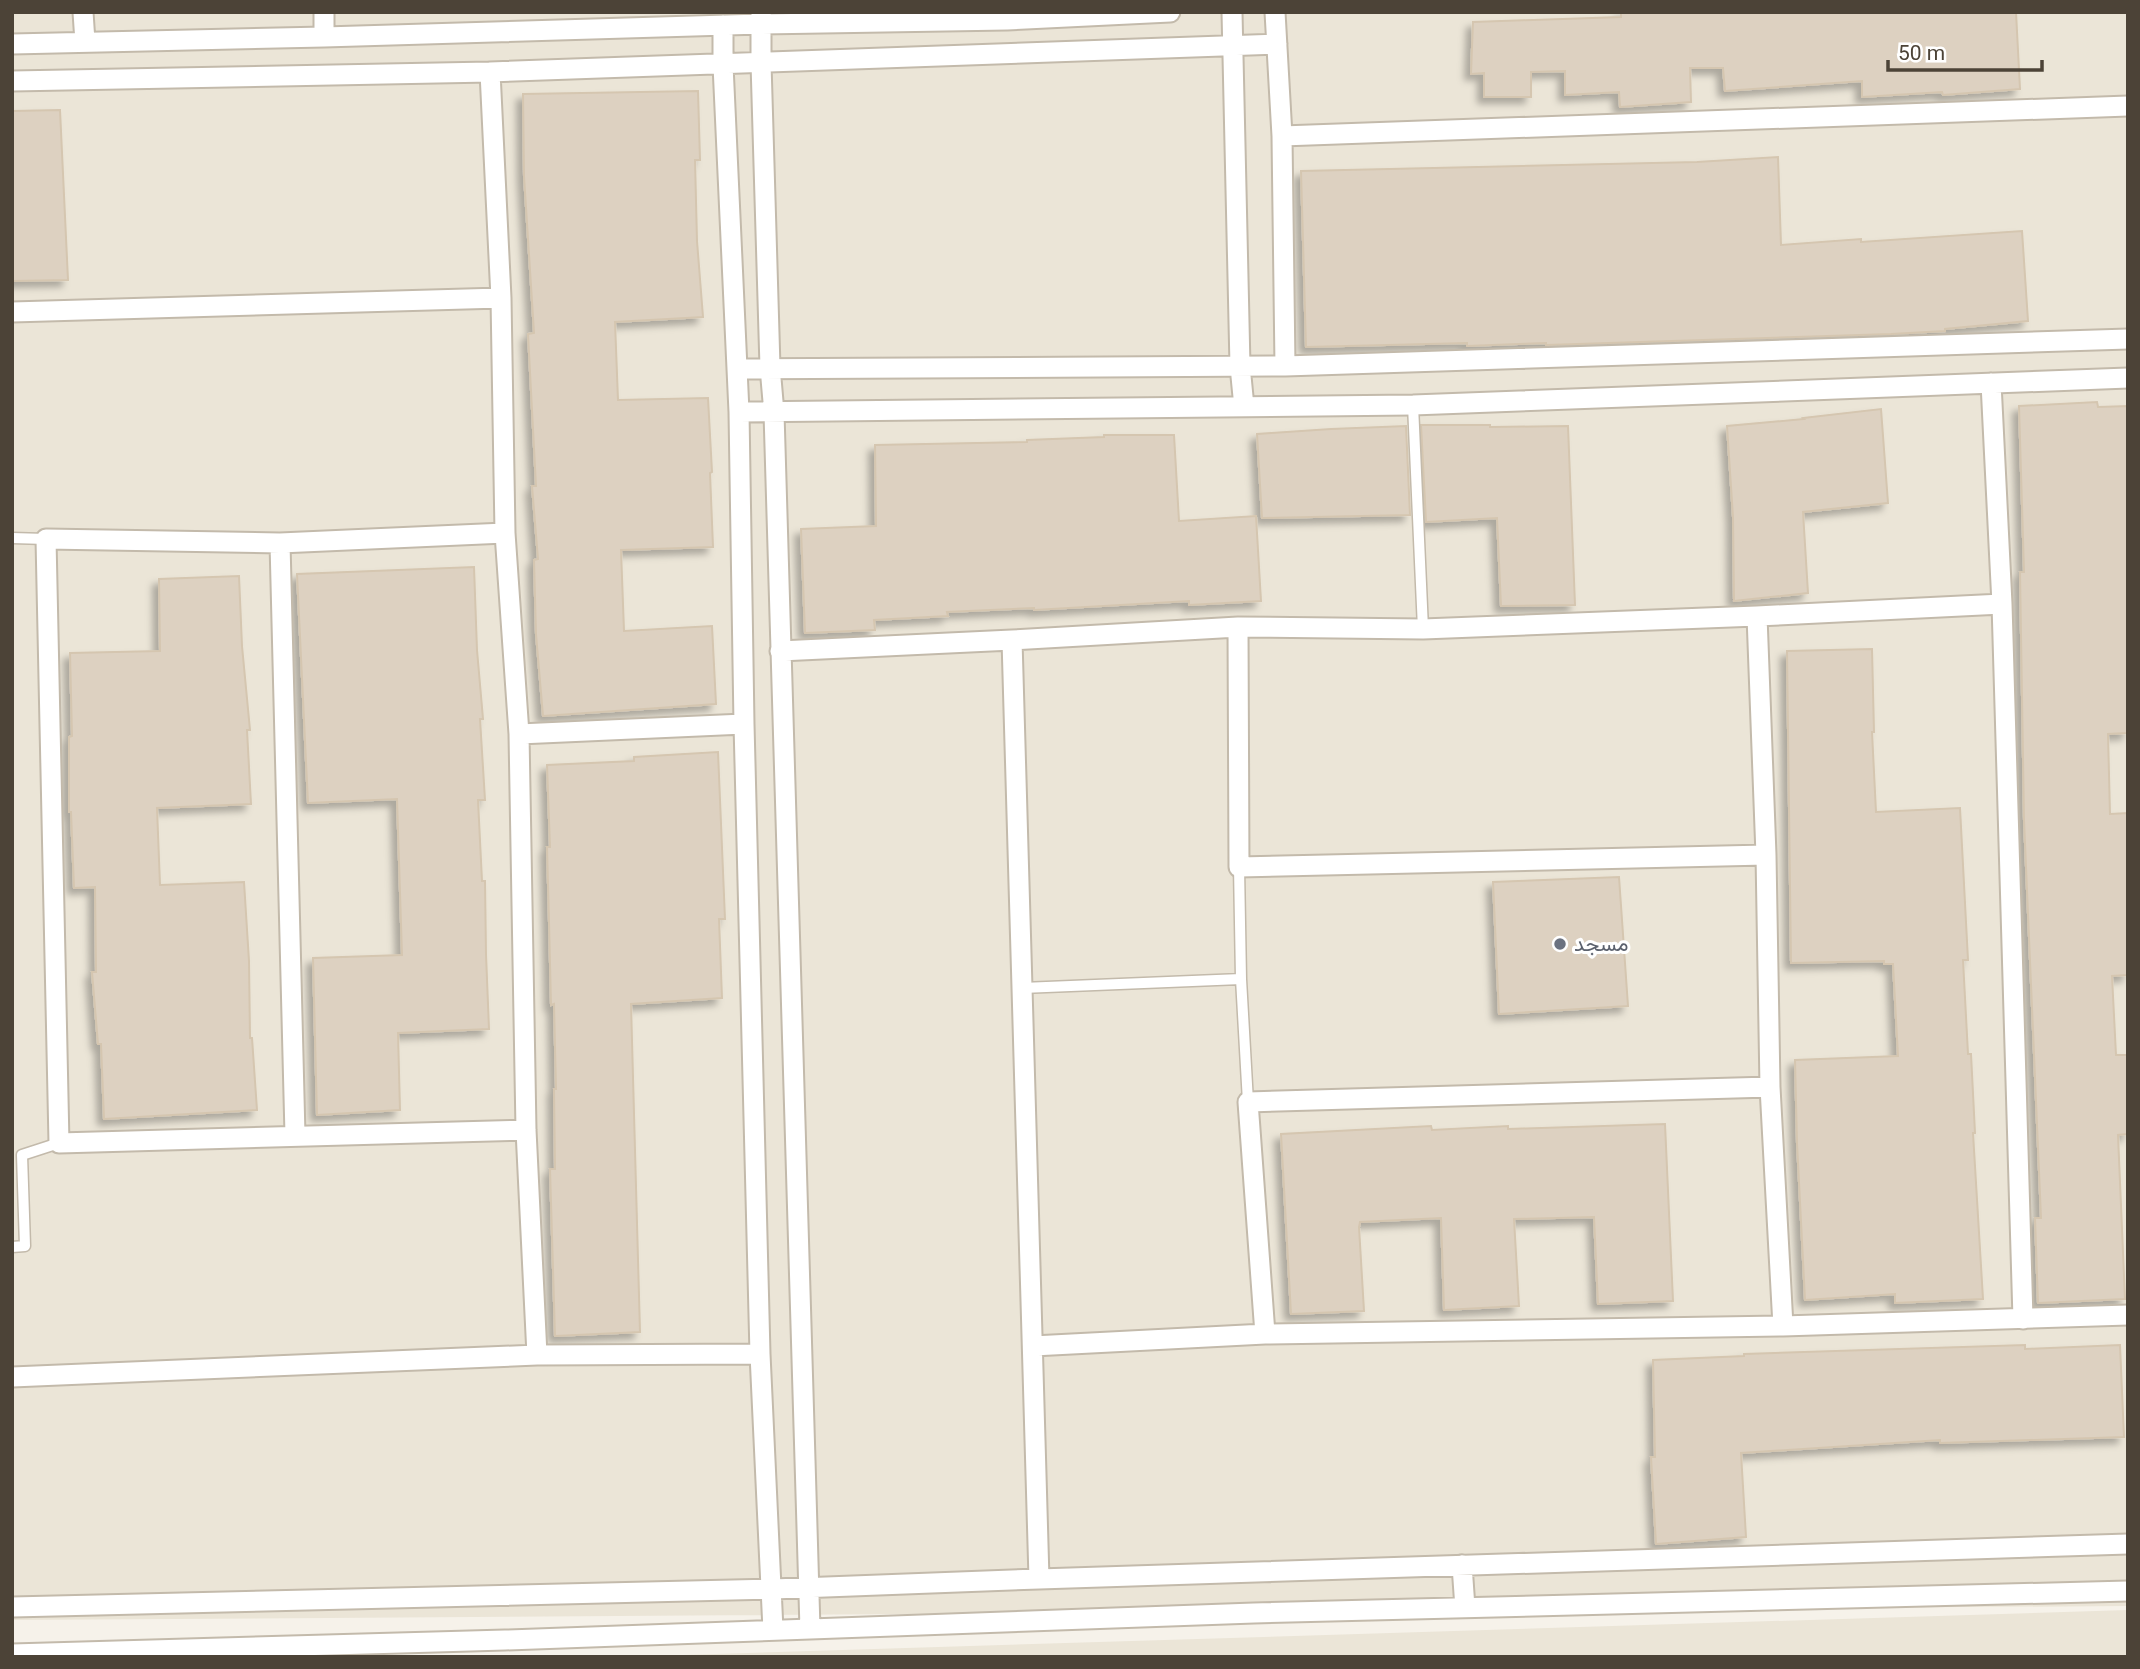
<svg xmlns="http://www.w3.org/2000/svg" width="2140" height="1669" font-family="Roboto,Vazirmatn,sans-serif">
<defs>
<filter id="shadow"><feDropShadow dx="-6" dy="6" stdDeviation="3.5" flood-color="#0004"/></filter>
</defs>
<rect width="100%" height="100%" fill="#f6f2ea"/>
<path fill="#ebe5d7" d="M12,12h2116v1594l-2116,14z
M2128,1610v47h-1510z"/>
<path fill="#ddd1c1" stroke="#d5c6b0" stroke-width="2" filter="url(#shadow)" d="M1621,12h395l4,77 -77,6 -1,-3 -80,5v-16l-137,10 -2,-23h-33l1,34 -71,5 -1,-15 -54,3v-24l-34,1v25h-47v-24l-13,1 2,-52 148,-5z
M698,91l2,69h-5l2,81 6,76 -88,5 3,78 90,-2 4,74 -2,1 3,74 -92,3 3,81 88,-5 4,78 -173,12 -7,-82 -2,-74 4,-1 -6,-73h4l-8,-152 6,-1 -10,-157 -1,-82z
M60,110l8,170 -56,1v-170z
M1778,157l3,88 80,-6v3l161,-11 6,90 -83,8v2l-54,3 -345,11v-2l-79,3v-3l-161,4 -5,-176 396,-9z
M2097,402l1,5 30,-1v327l-20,1 2,80 18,-1v162l-16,1 4,79h12v79l-10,1 7,164 -87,4 -3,-85h6l-17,-398 -4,-248h4l-5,-166z
M1881,409l7,94 -85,9 5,81 -74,8 -1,-84 -6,-91 77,-7 -1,-1z
M1421,425h69v2l78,-1 7,179 -74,1 -4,-88 -71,4z
M1406,426l4,89 -148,3 -5,-84 74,-5z
M1104,435h70l5,86 77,-5 5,85 -72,4v-4l-155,9v-2l-87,4 1,4 -74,4 1,10 -70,3 -4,-104 75,-3 -1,-81 152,-3v-2l77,-3z
M474,567l3,83 6,69h-3l5,81h-7l4,81h3l1,73 3,75 -91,4 2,77 -83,5 -4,-157 89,-3 -5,-156 -89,4 -11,-229z
M239,576l3,70 8,84h-3l4,74 -94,4 3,77 84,-3 5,79 1,77h2l5,72 -153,9 -3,-75h-3l-6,-72h4l-1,-85 -21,1 -3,-76h-2v-75l3,-1 -2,-83 90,-2 -1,-72z
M1872,649l2,83h-2l4,80 84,-4 8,152h-5l5,94h3l4,79h-2l10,166 -88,4v-9l-90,6 -8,-157 -2,-83 103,-4 -5,-92h-9v-3l-93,2 -4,-312z
M718,752l7,167h-6l3,79 -91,6 9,328 -85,4 -5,-167h5l-1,-80h2l-2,-85 -3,1 -2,-83 -2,-75h3l-3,-82 87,-4v-4z
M1619,877l9,129 -129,8 -6,-132z
M1665,1124l8,177 -75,3 -4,-87 -80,2 5,87 -75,4 -3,-92 -81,4 -1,5 5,84 -73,3 -10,-180 150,-8 1,4 76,-4v3z
M2025,1345v4l95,-4 4,92 -184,6v-3l-199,13 5,84 -90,7 -5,-87h4l-2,-97 91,-4v-2z"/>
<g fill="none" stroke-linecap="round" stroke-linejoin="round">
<g stroke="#c3baab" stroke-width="13">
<path id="service" d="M1413,405l10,224
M12,538l34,1
M1239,867l2,112 7,123
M1022,988l219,-9
M12,1247l13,-1 -3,-91 37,-12"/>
</g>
<g stroke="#c3baab" stroke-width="23">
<path id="minor" d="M83,12l2,30
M324,12v25
M761,12v51l9,304 4,46 36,1216
M1232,12l8,354 4,41
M1275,12l7,124 3,230
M723,25v40l16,347 5,312 16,630 13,276
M12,44l312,-7 437,-13 246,-4 163,-8
M490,72l11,226 4,235 14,201 7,396 11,225
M12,81l478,-9 787,-28
M1282,136l846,-30
M12,312l489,-14
M738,369l547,-3 843,-27
M1991,383l11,221 21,715
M739,412l674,-7 715,-27
M505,533l-225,10 -234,-4 13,604 467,-13
M280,543l15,592
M1757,616l9,239 4,232 13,239
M1238,627l1,240 527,-12
M1012,640l27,939
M780,651l232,-11 226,-13 185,2 334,-13 245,-12
M519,734l225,-10
M1265,1334l-17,-232 522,-15
M1033,1346l232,-12 518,-8 345,-11
M12,1377l525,-22 223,-1
M1462,1565l3,43
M12,1607l761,-18 266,-10 1089,-35
M12,1654l493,-14 749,-27 874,-22"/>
</g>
<use href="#service" stroke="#fff" stroke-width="10"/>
<use href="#minor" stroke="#fff" stroke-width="19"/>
</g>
<circle fill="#6b7280" stroke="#fff" stroke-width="2.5" cx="1560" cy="944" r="7"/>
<g text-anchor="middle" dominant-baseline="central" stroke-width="6" stroke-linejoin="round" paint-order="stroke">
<g font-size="21" fill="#5b616d" stroke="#fff" text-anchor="start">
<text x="1574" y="944">مسجد</text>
</g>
</g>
<rect width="2140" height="1669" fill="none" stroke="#4c4337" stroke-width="28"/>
<path d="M1888 60v10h154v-10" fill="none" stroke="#4c4337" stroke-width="3.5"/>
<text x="1898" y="60" font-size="21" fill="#4c4337" stroke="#ffffff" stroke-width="5" paint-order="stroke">50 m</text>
</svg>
